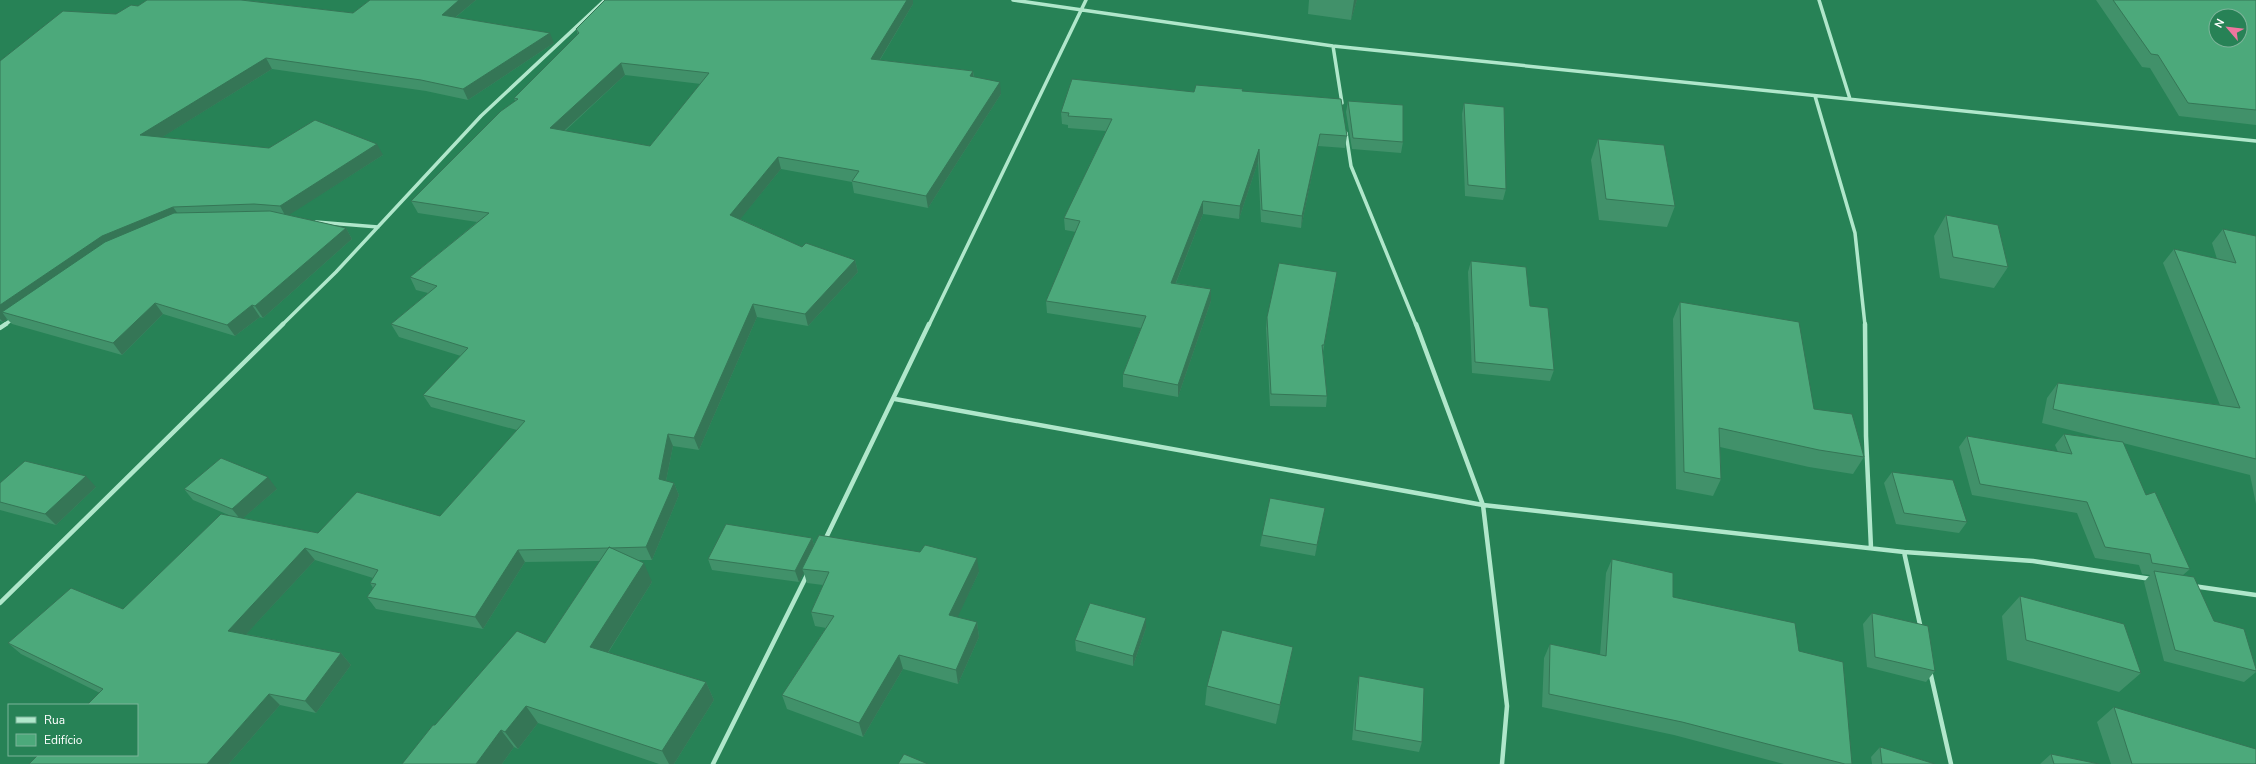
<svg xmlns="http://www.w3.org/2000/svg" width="2256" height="764" font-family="'Nunito Sans',sans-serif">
<rect width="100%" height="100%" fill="#278256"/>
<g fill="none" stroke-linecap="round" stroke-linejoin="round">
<path stroke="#b0e7cb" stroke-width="3.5" d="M1013,0l320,46 923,95
M1819,0l31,99
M1333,46l9,57
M1815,96l40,137 10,92
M1346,133l5,33 65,159
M316,222l62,5
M4,325l9,-6
M282,325l54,-53 145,-156 124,-116
M929,325l157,-325"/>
<path stroke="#b0e7cb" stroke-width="4.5" d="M1416,324l67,181 24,201 -5,58
M1865,324l1,112 5,112
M0,328l6,-4
M895,399l588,106 421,47 129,9 118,18
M824,542l105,-218
M1904,552l17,77
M2193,586l63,9
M0,603l283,-279
M1930,671l21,93
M713,764l94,-189"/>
</g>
<path fill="#41916a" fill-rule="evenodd" d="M147,0h97l109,13 17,-13h106l-20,17 98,26 -86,57 -42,-9 -154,-22 -110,68 107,11 114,7 -95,60 58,13 6,11 -89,79 -3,-1 -25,19 -72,-22 -41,41 -110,-31 -5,-5 -4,3 -3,-1v-260l138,-55z
M1309,0h48l-6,20 -43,-6z
M2096,0h160v125l-77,-9 -29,-48 -8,-1z
M913,4l-33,56 93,11 1,6 27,17 -73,114 -74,-15 -2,-11 -71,-13 -41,50 62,28 53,13 3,12 -50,54 -51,-9 -58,133 -26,-4 -7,35 8,2 5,12 -27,65h-16l16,22 -44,71 98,29 8,18 -40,64h-15l-121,-41 -20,26 -4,-2 -12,17h-100l33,-39 110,-82 55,-82 -75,1 -42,67 -107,-20 -9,-12 6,-9 -3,-5 3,-5 -58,-18 -69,74 95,19 10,12 -35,48 -36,-8 -51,59h-200l71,-71 -79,-39 -13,-11 115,-34 108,-93 -38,-16 -9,-11h93l-34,29 75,15 122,-17 77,-86 -86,-23 -8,-12 38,-39 -62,-19 -8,-13 37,-31 -12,-3 -6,-13 67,-55 -59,-9 -7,-12 104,-100 -1,-3 64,-63 -2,-6zM625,75l76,9 -51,62 -85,-15z
M1243,91l104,45 -2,12 -27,-2 -17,82 -40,-6 -3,-60 -19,57 -36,-5 -27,69 35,6v12l-33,96 -55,-10v-13l18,-46 -94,-15 -1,-12 30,-69 -11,-2 -1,-12 42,-87 -38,-3v-3l-6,-1 -1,-12 133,-20z
M1348,101l55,41 -2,11 -49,-4 -6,-37z
M1464,103l42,86 -3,11 -38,-4 -3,-82z
M1598,139l77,67 -8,21 -68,-7 -8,-60z
M1946,215l62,52 -14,21 -54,-10 -6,-42z
M2223,229l33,7v268l-6,-29 -127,-32 23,52 44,74 -7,6 31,46 42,48v3l-12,10 -80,-21 -20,-79 6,-7 -8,-1 -3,-9 -44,-7 -18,-45 -105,-18 -13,-48 8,-11 91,16 -3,-7 9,-11 46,6 -68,-17 5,-25 11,-15 162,22 -57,-142 11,-14 43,10 -5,-16z
M1471,261l59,45 24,64 -4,11 -78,-8 -4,-101z
M1337,272l-14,80 4,44 -1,11 -56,-1 -4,-78 1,-11z
M1680,302l134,107 50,48 -11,17 -44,-7 -89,-20 1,32 -8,17 -37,-7 -3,-170z
M1892,472l75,50 -8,11 -63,-9 -12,-41z
M0,483l96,4 -40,38 -56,-15z
M1325,508l-10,48 -55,-10 2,-11z
M812,538l2,7 165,27 -22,45 20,5 2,15 -21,47 -55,-15 -40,68 -76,-28 -5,-14 44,-67 -11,-2 -4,-14 12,-27 -16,-2 -3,-10 -5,9 -87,-12 -4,-11z
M1612,559l61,38 126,54 53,113h-68l-110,-29 -132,-28 2,-49 6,-14 50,11 6,-82z
M2020,596l121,77 -22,19 -112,-32 -5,-44z
M1872,613l63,58 -9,11 -59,-15 -4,-43z
M1146,628l-13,38 -57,-15 -1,-11z
M1293,647l-4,20 -13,57 -71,-19 2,-19z
M1359,676l63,66 -3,10 -67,-12 5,-53z
M2114,707l142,57h-145l-14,-42z
M1880,747l55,17h-63l-1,-7z
M2051,754l48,10h-59z"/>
<path fill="#357656" d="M459,0h17l-30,25 -4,-10z
M907,0h6v4l-40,67 -2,-12z
M1354,0h3l-6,20z
M550,33l4,10 -86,57 -5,-11z
M266,58l6,11 -124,77 -8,-11z
M621,63l4,12 -71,65 -4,-12z
M973,71l1,12 -4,-7z
M1000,82l1,12 -73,114 -2,-12z
M1320,134l-2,12 -17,82 1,-12z
M377,144l6,11 -97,62 -6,-11z
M1259,149l-1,13 -19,57 1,-13z
M778,157l3,12 -47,58 -4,-12z
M1203,201v13l-32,81v-12z
M173,207l8,11 -179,94 5,7 -4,3 -3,-3v-14l102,-69z
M346,228l6,11 -89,79 -8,-12z
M855,260l3,12 -50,54 -3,-12z
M1211,289v12l-33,96v-12z
M155,303l8,11 -41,41 -9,-12z
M753,304l4,13 -58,133 -5,-12z
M252,305l8,12 -25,19 -8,-11z
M668,434l5,12 -9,45 -5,-12z
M86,476l10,11 -40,38 -11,-11z
M268,477l9,12 -36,31 -9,-11z
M674,483l5,12 -27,65 -6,-13z
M1325,508l-2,11 -8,37 2,-11z
M812,538l3,11 -13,20 2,4 -5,9 -4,-11z
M305,548l10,12 -76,82 -11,-11z
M518,550l7,12 -42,67 -8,-12z
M977,558l2,14 -27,57 -3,-14z
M644,563l8,19 -52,83 -10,-18z
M1146,618v10l-13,38v-10z
M977,622l2,15 -21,47 -2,-14z
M1293,647l-4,20 -13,57 4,-19z
M341,653l10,12 -35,48 -11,-12z
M899,655l4,14 -40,68 -4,-14z
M706,682l8,18 -40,64h-5l-7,-13z
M269,694l11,11 -51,59h-22z
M526,706l12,17 -20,26 -13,-17z
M501,730l13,17 -12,17h-26z"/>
<path fill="#4ca97b" stroke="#357656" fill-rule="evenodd" d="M147,0h94l112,13 17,-13h89l-17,15 108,18 -87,56 -42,-9 -155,-22 -126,77 129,13 46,-28 62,24 -97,62 -26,-2 -81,3 -71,29 -102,69v-244l63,-50 53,3 15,-9 7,1z
M605,0h302l-36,59 102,12 -3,5 30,6 -74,114 -74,-15 7,-10 -81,-14 -48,58 72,32 4,-4 49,17 -50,54 -52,-10 -59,134 -26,-4 -9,45 15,4 -28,64 -35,1 -2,-1v1l-91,2 -43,67 -108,-20 9,-13 -6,-1 8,-13 -73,-22 -77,83 113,22 -36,48 -36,-7 -62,70h-178l9,-9h99v-50h-50l16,-16 -95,-46 63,-55 52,21 98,-95 97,19 39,-41 83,24 85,-95 -102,-26 45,-47 -77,-24 46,-38 -27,-9 79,-64 -78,-12 90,-90 17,-12 -4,-1 65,-65 -3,-4zM621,63l88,10 -59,73 -100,-18z
M2113,0h143v110l-68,-7 -30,-48 -7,-1zM2216,16h24v24h-24z
M1072,79l122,13 2,-7 47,4 -1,2 99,8 6,37 -27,-2 -18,82 -40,-6 -3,-61 -19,57 -37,-5 -32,82 40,6 -33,96 -55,-11 23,-58 -100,-15 34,-80 -16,-3 48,-99 -44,-3 1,-3 -8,-1z
M1348,101l55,4v37l-50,-4z
M1464,103l40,4 2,82 -38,-4z
M1598,139l66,6 11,61 -69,-7z
M270,211l76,17 -91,78 -3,-1 -25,20 -72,-22 -42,40 -111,-31 103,-70 69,-29z
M1946,215l52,10 10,42 -55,-10z
M2223,229l33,7v223l-203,-50 5,-26 182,25 -66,-159 62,14z
M1471,261l55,6 4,39 18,2 6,62 -79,-8z
M1279,263l58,9 -13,73h-2l5,51 -56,-2 -4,-77z
M1680,302l119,20 15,87 38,5 12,43 -45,-7 -100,-22 2,51 -37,-7z
M2064,434l59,8 23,53 9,-3 35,77 -38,-6 -2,-9 -45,-7 -18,-45 -107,-18 -13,-48 105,18z
M221,458l47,19 -36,32 -48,-20z
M25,461l61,15 -41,38 -45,-12v-19z
M1892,472l61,8 14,42 -63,-9z
M1270,498l55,10 -8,37 -55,-10z
M726,524l86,14 -17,33 -87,-12z
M819,535l101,17 5,-7 52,13 -28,57 28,7 -21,48 -57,-15 -40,68 -77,-28 52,-79 -23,-4 18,-40 -27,-3z
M609,547l35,16 -54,84 116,35 -44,69 -136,-45 -21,26 -4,-2 -25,34h-74l31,-39h2l82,-94 28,12z
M1612,559l61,14v24l122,26 4,28 44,11 9,102h-7l-163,-42 -133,-28 1,-50 56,12z
M2154,571l40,6 20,44 30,8 12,40v2l-81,-21z
M2020,596l104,28 17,49 -115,-33z
M1090,603l56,15 -13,38 -58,-16z
M1872,613l56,13 7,45 -60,-14z
M1222,630l71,17 -13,58 -73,-19z
M1359,676l65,12 -2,54 -67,-12z
M2114,707l142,42v15h-124z
M1880,747l55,17h-53z
M904,754l24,10h-30z
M2051,754l48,10h-45z"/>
<rect x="8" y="704" width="130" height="52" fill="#278256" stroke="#7db49a"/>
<rect x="16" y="717" width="20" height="6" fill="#b0e7cb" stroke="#7db49a"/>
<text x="44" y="724" font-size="12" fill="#ffffff">Rua</text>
<rect x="16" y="734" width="20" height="12" fill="#4ca97b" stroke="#7db49a"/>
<text x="44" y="744" font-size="12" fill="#ffffff">Edifício</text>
<g transform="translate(2228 28) rotate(298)"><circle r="19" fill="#278256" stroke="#7db49a"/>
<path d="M0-3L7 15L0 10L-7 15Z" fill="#ee769f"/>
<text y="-6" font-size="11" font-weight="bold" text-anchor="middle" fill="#ffffff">N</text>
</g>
</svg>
